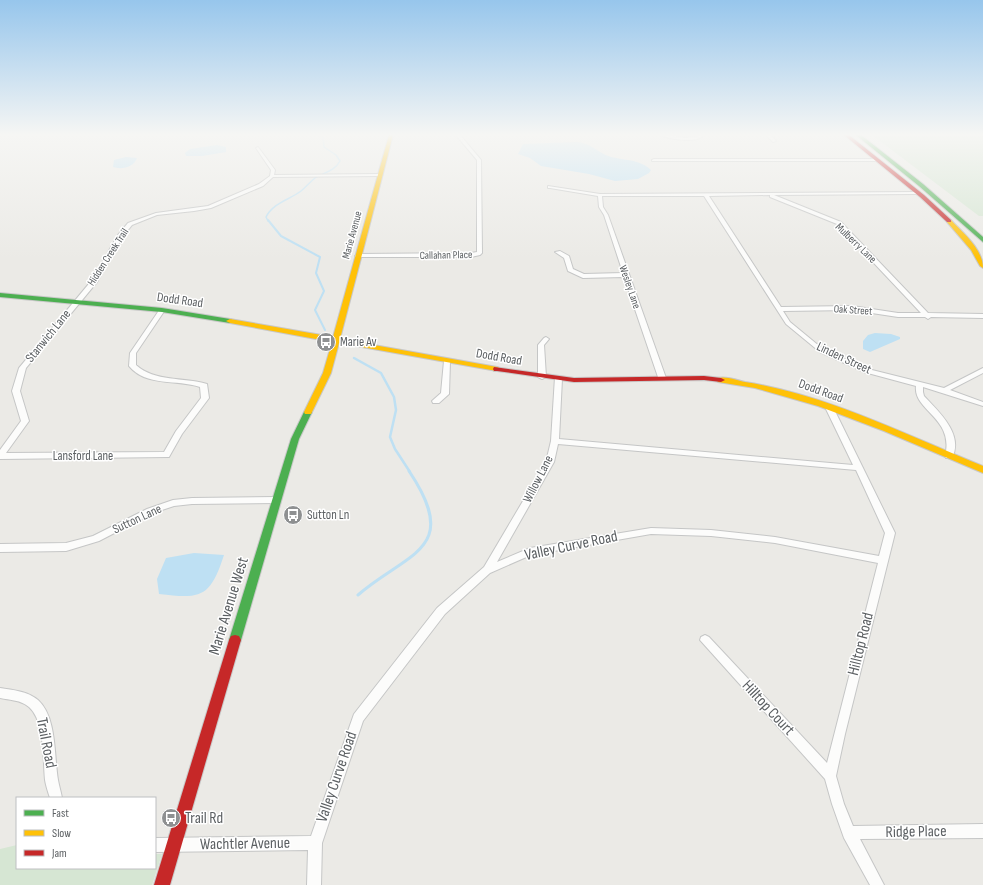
<svg xmlns="http://www.w3.org/2000/svg" width="983" height="885" font-family="'Sofia Sans Condensed',sans-serif">
<rect width="100%" height="100%" fill="#ebeae6"/>
<path fill="#d6e6d3" d="M872,135h111v81h-4z
M17,845v23h138v-14h7l-10,31h-152v-36z"/>
<path fill="#bee0f3" d="M577,142c11,1 16,6 25,11 14,9 34,3 49,17l-2,3 -11,6 -23,2 -26,-7 -48,-8 -11,-8 -12,-4 5,-10z
M217,145l9,2v5l-24,4h-16l-1,-3 5,-4z
M126,157l11,1c-3,9 -15,12 -24,9l1,-7z
M875,333l16,1 9,3v2l-30,13 -7,-3v-8l5,-6z
M194,553l30,2c-14,43 -23,44 -65,39l-2,-15 9,-21z"/>
<g fill="none" stroke-linecap="round" stroke-linejoin="round">
<path stroke="#bee0f3" stroke-width="1.5" d="M268,221l-2,-4c7,-14 23,-17 35,-26 5,-4 9,-9 14,-13 9,-6 19,-6 25,-17l-4,-6 -12,-8 -1,-9 -4,-3"/>
<path stroke="#bee0f3" stroke-width="2" d="M268,220l13,16 39,21 -4,16 8,18 -9,19 10,20"/>
<path stroke="#bee0f3" stroke-width="2.5" d="M354,358l27,15 13,24 2,13 -6,27 5,12 15,23"/>
<path stroke="#bee0f3" stroke-width="3" d="M358,595c50,-43 104,-45 51,-124"/>
<g stroke="#c5c6c6" stroke-width="2">
<path id="street" d="M456,135h4l21,25 1,93 -2,2 -9,2h-115l-1,-1 3,-2 113,-1 6,-1v-92z
M660,135h11l14,3 19,-3c-8,9 -34,4 -44,0z
M766,135h5l5,6 -3,1z
M258,147l17,23 -1,5 106,-1 2,1 -2,1 -107,1 -10,9 -52,22 -17,3 -37,4 -25,10 -9,11 -26,46 -71,86 -6,23 9,30 -23,32 158,-1 12,-21 25,-33 -1,-11c-23,-8 -54,0 -71,-21l1,-13 30,-44 2,-1 3,2 -29,43v12c19,17 47,12 71,19l2,14 -27,36 -13,23 -169,2v-9l21,-29 -9,-30 7,-23 73,-88 26,-45 10,-12 28,-10 52,-7 51,-22 11,-8 1,-6 -15,-22z
M654,159h223l2,1 -2,1h-225v-1z
M548,186l52,8 320,-2v1l-2,1 -144,1 67,27 87,91 55,1v4l-52,-1 -3,2 -3,-2h-27l-46,-7 -69,1 7,11 34,28 44,19 76,19 39,-20v5l-33,17 33,12v4l-60,-19v5l1,4c15,16 40,38 28,62h-6l-1,-2c10,-38 -32,-45 -29,-70l-52,-14 -44,-20 -34,-28 -82,-128h-102l1,11 5,8 58,163 -4,2h-3l-35,-103 -41,1 -15,-7 -4,-13 -9,-6 5,-1 9,5 4,13 11,5 39,-1 -19,-58 -5,-8 -1,-11 -48,-8h-2zM770,195v2l67,27 84,89h-23l-46,-7 -71,1 -72,-111z
M546,337l3,2 -5,6 2,32 -4,2 -4,-2v-32l6,-7z
M447,359l3,2 -1,33 -10,9h-6l-1,-2 9,-8 3,-32z
M555,377h6l1,2 -3,60 294,26 -28,-58 1,-2h6l63,128 -50,201 -9,42 8,28 9,22 130,-2v14l-123,1 24,46h-14l-26,-47 -12,-34 -7,-25 -125,-139 1,-3 4,-2 4,2 118,126 51,-200 -103,-20 -64,-7 -60,-2 -120,21 -41,18 -45,41 -82,107 -41,122 -1,42h-14l1,-35 -153,2v-14l156,-2 43,-122 83,-106 47,-41 62,-105 5,-21zM558,444l298,26 29,63 -6,23 -104,-19 -64,-7 -60,-2 -121,20 -33,14 57,-100z
M277,497l3,1 1,2 -1,2 -3,1 -85,1 -18,2 -21,7 -54,28 -33,10 -66,1v-8l66,-1 27,-7 54,-27 26,-9 19,-2z
M0,688c13,2 27,3 38,12 19,17 16,57 20,80 1,6 3,12 4,18h-12c-2,-6 -4,-12 -5,-18 -2,-20 0,-59 -16,-73 -8,-7 -19,-7 -29,-9z"/>
</g>
<g stroke="#c8c8c8" stroke-width="2">
<path id="fast" d="M856,135h5l62,49 60,53v5l-64,-56z
M0,293l162,15 68,11 4,2 -4,2 -68,-11 -162,-15z
M308,409l4,3 -13,27 -58,201 -2,4 -4,1 -4,-1 -2,-4 62,-201 13,-27z"/>
</g>
<g stroke="#c8c8c8" stroke-width="2">
<path id="slow" d="M389,135h4l-53,204 157,28 4,2 -4,2 -158,-28 -8,30 -19,39 -1,2h-6l-1,-2 19,-39 9,-31 -102,-19 -4,-2 4,-2 103,18z
M947,220h4c12,13 32,29 32,48l-3,-2 -9,-16 -24,-28z
M718,378c8,-2 19,2 27,4 83,13 161,53 238,84v7l-99,-42 -66,-25 -63,-18 -37,-6 -1,-2z"/>
</g>
<g stroke="#c8c8c8" stroke-width="2">
<path id="jam" d="M844,135h5l75,60 27,25v2h-4l-27,-25z
M494,367l80,11 130,-2 17,2 4,2 -4,2 -17,-2 -130,2 -77,-11h-3l-1,-2z
M235,635l4,1 2,4 -71,245h-16l75,-245 2,-4z"/>
</g>
<use href="#street" fill="#fcfcfb" fill-rule="evenodd"/>
<use href="#fast" fill="#4caf50" fill-rule="evenodd"/>
<use href="#slow" fill="#ffc107" fill-rule="evenodd"/>
<use href="#jam" fill="#c62828" fill-rule="evenodd"/>
</g>
<linearGradient id="sky" x2="0" y2="1"><stop stop-color="#97c6ec"/><stop offset="0.52" stop-color="#f6f6f4"/><stop offset="1" stop-color="#f6f6f4" stop-opacity="0"/></linearGradient>
<rect width="983" height="259" fill="url(#sky)"/>
<defs>
<g id="bus-disc" transform="scale(1)"><circle r="9.5" fill="#8e9091" stroke="#fff"/><path d="M-5-6H5V4H4V6H2V4H-2V6H-4V4H-5ZM-3.5-4V0h7V-4ZM-3.5 1.2v1.5H-2V1.2ZM2 1.2v1.5H3.5V1.2Z" fill="#fff"/></g>
</defs>
<g fill-rule="evenodd">
<use href="#bus-disc" x="326" y="342"/>
<use href="#bus-disc" x="293" y="515"/>
<use href="#bus-disc" x="171" y="818"/>
</g>
<g text-anchor="middle" dominant-baseline="central" stroke-width="3" stroke-linejoin="round" paint-order="stroke">
<g font-size="11" fill="#5c6063" stroke="#fff">
<text transform="translate(352 235) rotate(-75)">Marie Avenue</text>
<text transform="translate(856 243) rotate(44)">Mulberry Lane</text>
<text transform="translate(446 255) rotate(-1)">Callahan Place</text>
<text transform="translate(108 257) rotate(-57)">Hidden Creek Trail</text>
<text transform="translate(630 287) rotate(71)">Wesley Lane</text>
<text transform="translate(853 310) rotate(4)">Oak Street</text>
</g>
<g font-size="13" fill="#5c6063" stroke="#fff">
<text transform="translate(180 300) rotate(8)">Dodd Road</text>
<text transform="translate(48 336) rotate(-51)">Stanwich Lane</text>
<text transform="translate(499 357) rotate(10)">Dodd Road</text>
<text transform="translate(844 358) rotate(25)">Linden Street</text>
<text transform="translate(821 391) rotate(20)">Dodd Road</text>
<text x="83" y="456">Lansford Lane</text>
<text transform="translate(538 479) rotate(-63)">Willow Lane</text>
<text transform="translate(137 519) rotate(-25)">Sutton Lane</text>
</g>
<g font-size="13" fill="#5c6063" stroke="#fff" text-anchor="start">
<text x="340" y="342">Marie Av</text>
<text x="307" y="515">Sutton Ln</text>
</g>
<g font-size="16" fill="#5c6063" stroke="#fff">
<text transform="translate(571 546) rotate(-12)">Valley Curve Road</text>
<text transform="translate(229 606) rotate(-73)">Marie Avenue West</text>
<text transform="translate(861 644) rotate(-76)">Hilltop Road</text>
<text transform="translate(768 708) rotate(47)">Hilltop Court</text>
<text transform="translate(46 743) rotate(79)">Trail Road</text>
<text transform="translate(337 777) rotate(-71)">Valley Curve Road</text>
<text transform="translate(916 832) rotate(-1)">Ridge Place</text>
<text transform="translate(245 844) rotate(-1)">Wachtler Avenue</text>
</g>
<g font-size="16" fill="#5c6063" stroke="#fff" text-anchor="start">
<text x="185" y="818">Trail Rd</text>
</g>
</g>
<rect x="16" y="797" width="140" height="72" fill="#ffffff" stroke="#bebfc1"/>
<rect x="24" y="810" width="20" height="6" fill="#4caf50" stroke="#bebfc1"/>
<text x="52" y="817" font-size="12" fill="#5c6063">Fast</text>
<rect x="24" y="830" width="20" height="6" fill="#ffc107" stroke="#bebfc1"/>
<text x="52" y="837" font-size="12" fill="#5c6063">Slow</text>
<rect x="24" y="850" width="20" height="6" fill="#c62828" stroke="#bebfc1"/>
<text x="52" y="857" font-size="12" fill="#5c6063">Jam</text>
</svg>
